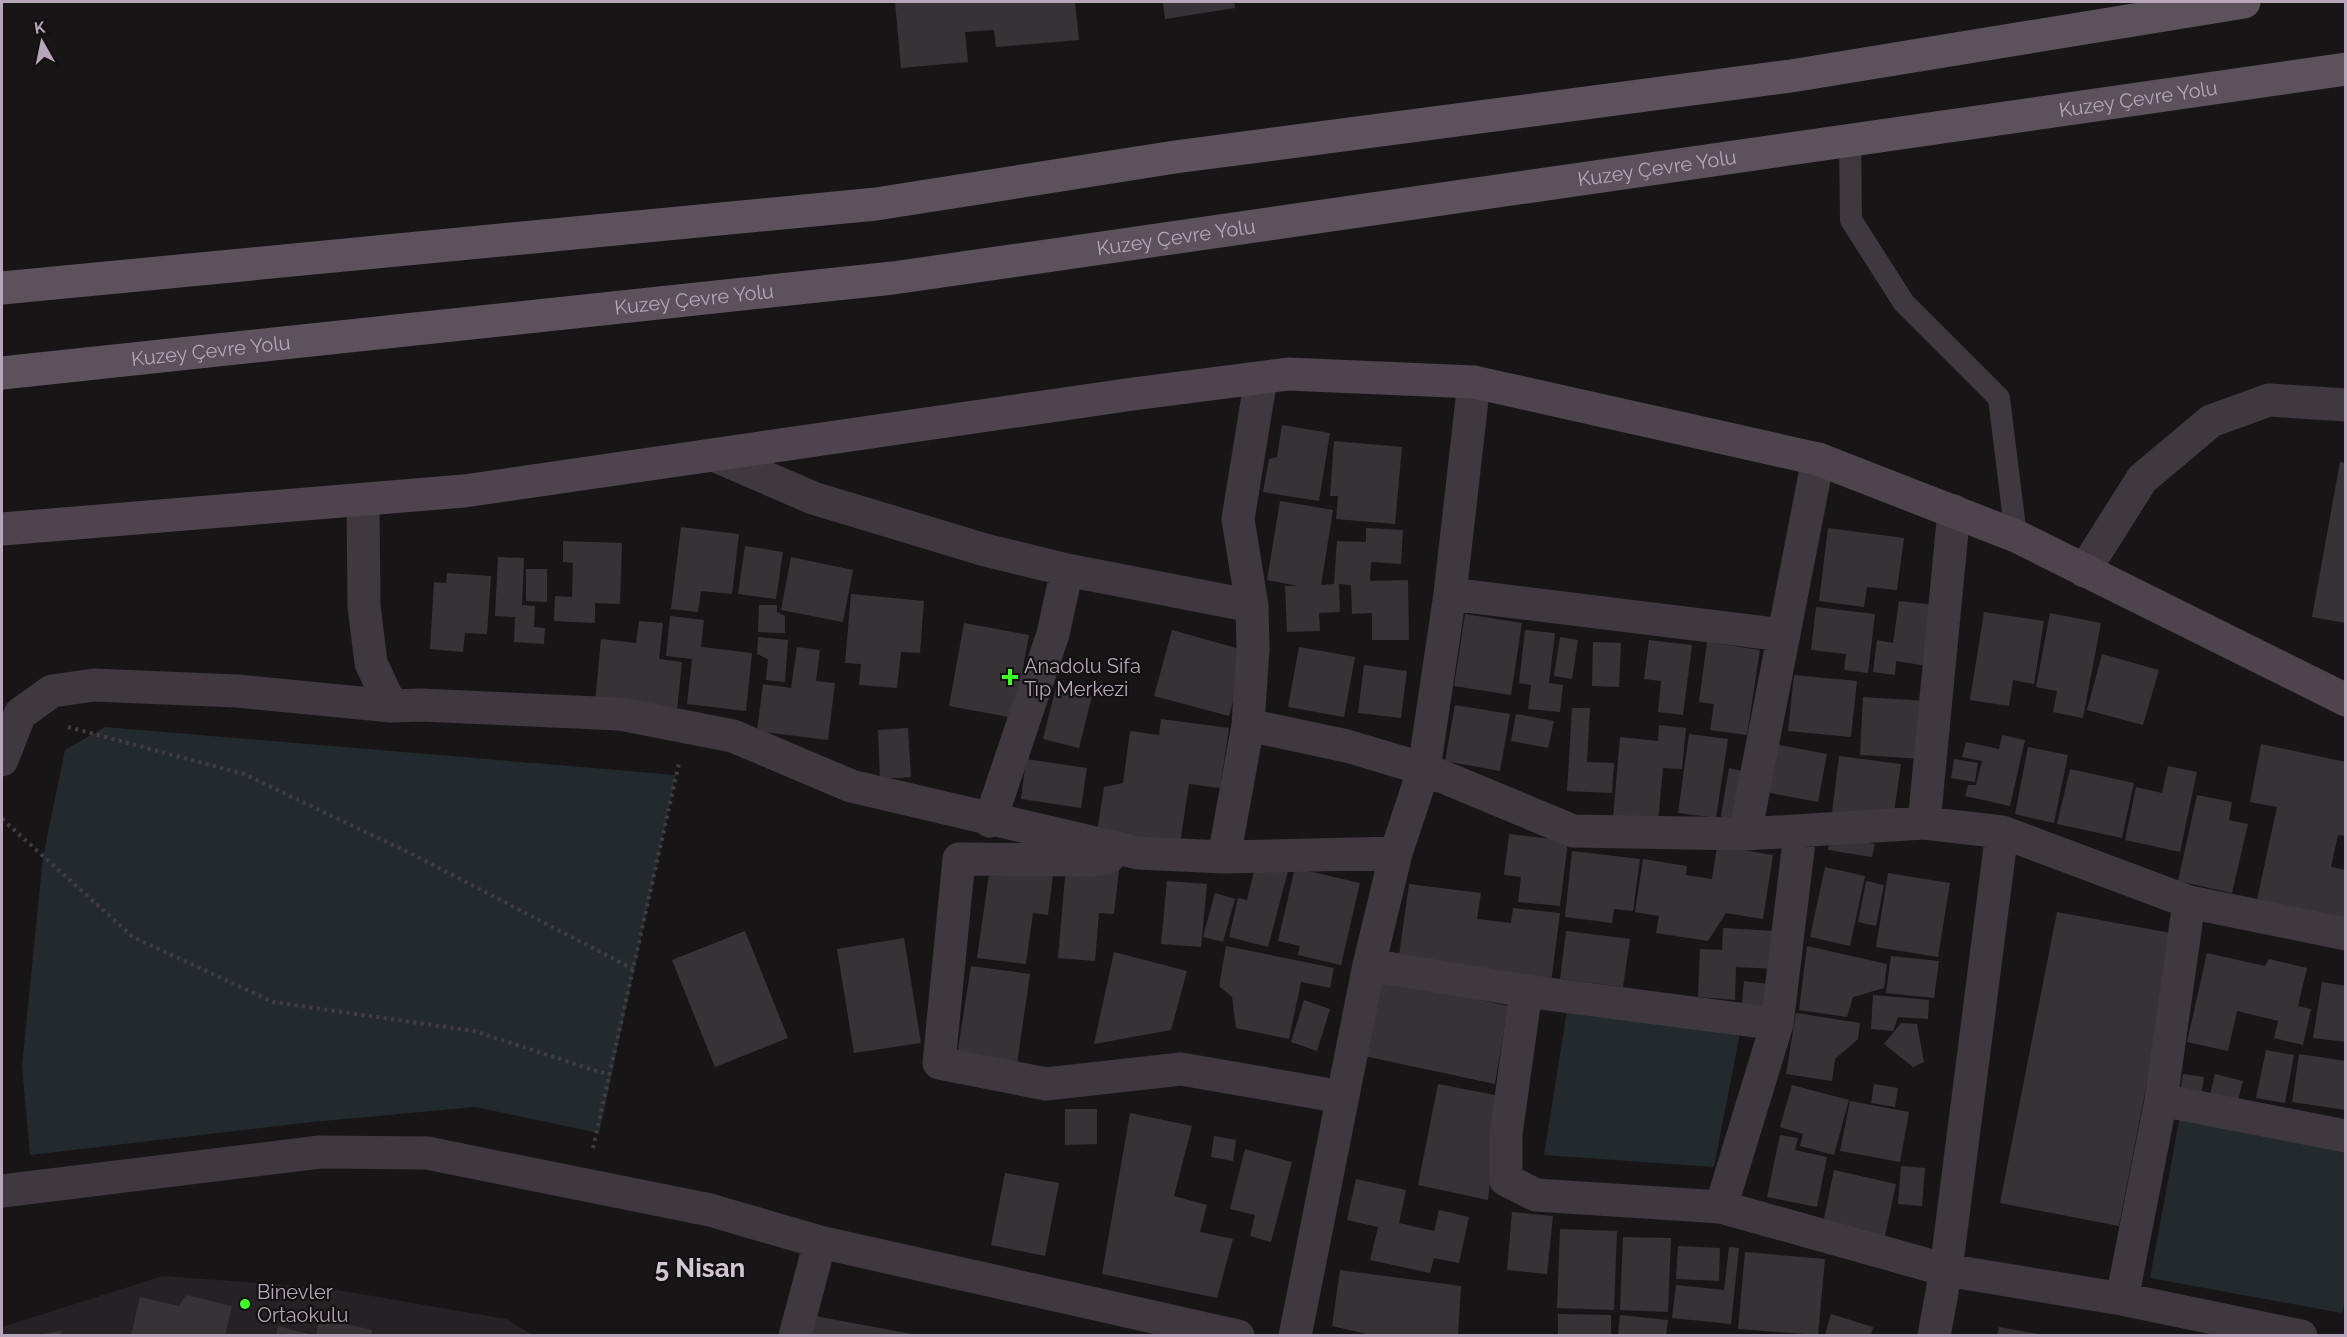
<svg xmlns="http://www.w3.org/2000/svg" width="2347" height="1337" font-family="Raleway,sans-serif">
<rect width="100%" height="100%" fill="#181517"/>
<path fill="#252124" d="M163,1276l163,12 180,31 27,16 -531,1v-9z"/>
<path fill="#232a2d" d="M105,727l571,48 -77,358 -124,-26 -163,15 -282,33 -8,-89 21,-209 22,-107z
M1568,1004l173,24 -27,139 -170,-12z
M2180,1116l165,31 1,145 -4,21 -192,-35z"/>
<path fill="#373236" d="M895,2h180l4,38 -83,7 -2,-17 -29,2 3,30 -67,6z
M1163,2h71l1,6 -70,11z
M1282,425l48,8 -11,68 -56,-9 6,-33 8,-2z
M1334,441l68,6 -7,77 -59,-5 2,-23h-8z
M2340,462l6,1v160l-34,-6z
M1280,501l53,9 -12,75 13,-1 3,-43 29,1v-14l37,2 -2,34 -30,-2 -1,19 38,-1 1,60h-37v-27l-20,1 -1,-29 -12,-1 1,28 -21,1 1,18 -33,1 -2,-46h13l-31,-6z
M681,527l58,7 -7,60 -31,-3 -3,21 -27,-3z
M1828,528l76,10 -7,52 -30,-3 -3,20 -45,-6z
M563,541l59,2 -2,61 -25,-1v20l-41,-2 1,-25 17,1 1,-34 -10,-1z
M745,546l38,6 -7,47 -38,-5z
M498,557l26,1 -2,47 13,1 -1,21 11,1 -1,16 -30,-2 1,-25 -20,-1z
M791,557l62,13 -10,52 -62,-12z
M526,569h21v33l-21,-1z
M447,573l44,3 -4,58 -22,-1 -2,19 -33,-3 4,-67 12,1z
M851,594l73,7 -4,52 -19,-1 -4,36 -38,-3 2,-21 -16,-1z
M1899,601l36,4 -8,61 -31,-5 -1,14 -22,-3 4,-32 16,3z
M759,605h18v7l8,4v17l-27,-1z
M1816,607l59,7 -7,59 -24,-3 2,-16 -35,-4z
M1984,612l60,9 -10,63 -21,-4 -4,26 -39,-6z
M2050,613l51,10 -18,95 -30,-6 4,-21 -21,-4z
M1465,614l57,9 -11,72 -57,-9z
M670,616l34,4 -3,27 51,6 -6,58 -59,-7 5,-45 -26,-3z
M639,621l24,2 -4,36 23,3 -5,48 -82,-8 6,-63 35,4z
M964,623l65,12 -15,83 -65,-12z
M1172,630l75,21 -18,65 -75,-20z
M1525,630l30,3 -6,50 14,2 -3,27 -32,-3 3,-24 -12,-2z
M758,637l30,3 -3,42 -19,-2 2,-21 -11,-5z
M1560,637l18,3 -6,39 -18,-3z
M1649,640l43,5 -9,70 -25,-3 3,-31 -17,-2z
M1593,642l28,1 -2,44 -27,-1z
M1707,642l53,8 -13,85 -37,-5 4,-26 -15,-2z
M797,647l23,3 -4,31 19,2 -7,57 -71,-9 6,-47 28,4z
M1299,647l56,10 -11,60 -56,-10z
M2102,654l57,16 -16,55 -56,-15z
M1364,665l43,6 -6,47 -43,-5z
M1794,675l63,6 -6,56 -63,-6z
M1056,687l36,9 -13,52 -36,-9z
M1863,697l65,4 -4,58 -64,-4z
M1455,705l55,9 -10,57 -55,-10z
M1572,708h18l-3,54 27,1 -2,30 -45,-2z
M1516,714l38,7 -6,27 -37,-7z
M1161,719l68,9 -9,60 -31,-4 -10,66 -83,-12 8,-51 19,-4 7,-52 29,4z
M1659,725l27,3 -4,41 -19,-1 -5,54 -45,-4 7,-81 38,4z
M908,728l3,49 -31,2 -2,-49z
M1689,734l39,5 -12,79 -38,-5z
M2002,735l23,5 -15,66 -45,-10 3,-11h8l6,-24 -20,-4 4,-15 33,7z
M1774,744l53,10 -9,48 -53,-10z
M2261,744l85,18v74l-8,-1 -7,32 15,3v58l-91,-19 22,-102 -27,-5z
M2028,747l40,8 -14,68 -39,-9z
M1839,756l62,8 -8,55 -61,-7z
M1026,759l61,9 -6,40 -60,-9z
M1954,759l24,4 -3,19 -24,-4z
M2168,766l29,6 -17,80 -55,-12 11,-53 26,6z
M1729,768l17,4 -9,53 -17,-4z
M2070,769l64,14 -12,55 -65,-14z
M2197,795l35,7 -3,18 19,4 -16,69 -54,-12z
M1509,834l59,7 -8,65 -42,-4 3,-25 -17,-2z
M1830,836l45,8 -3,13 -44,-7z
M1717,846l56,9 -10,64 -37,-6 -18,28 -52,-8 3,-17 -24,-4 8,-53 44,7 -1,9 26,4z
M1572,851l68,8 -7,52 -19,-2 -2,14 -47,-6z
M1256,863l32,8 -20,76 -39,-10 9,-39 9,2z
M1066,865l53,5 -5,44 -15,-1 -4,48 -37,-3z
M990,867l63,8 -5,40 -15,-2 -7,51 -49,-6z
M1825,867l40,9 -15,70 -40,-9z
M1295,868l65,15 -19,82 -43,-10 2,-9 -22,-5z
M1888,873l62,10 -12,74 -62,-10z
M1167,881l40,3 -6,63 -40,-3z
M1866,881l18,4 -8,41 -18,-4z
M1409,884l72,9 -4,26 34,4 2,-15 47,5 -9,70 -153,-20z
M1215,893l20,6 -12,43 -20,-5z
M2057,912l119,22 -57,292 -119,-23z
M1723,928l55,3 -2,38 -40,-2 -1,33 -37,-3 2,-48 22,1z
M745,931l43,107 -73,29 -43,-107z
M1566,931l64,8 -7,48 -63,-8z
M904,938l17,105 -67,10 -17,-104z
M1226,946l108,22 -4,20 -29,-6 -12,57 -53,-11 -4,-31 -13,-11z
M1807,946l80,18 -3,24 -31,9 -6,20 -48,-7z
M1114,952l73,19 -16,59 -77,14z
M2207,953l58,13 4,-7 38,9 -9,38 13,3 -8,36 -29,-7 4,-17 -41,-10 -9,40 -41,-9z
M1891,956l48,5 -5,37 -48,-5z
M971,966l59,8 -13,90 -60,-9z
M1380,978l128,28 -13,78 -131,-28z
M1744,981l25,3 -3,31 -25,-2z
M2322,982l24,4v56l-33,-4z
M1873,995l56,5 -1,19 -30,-2 -5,14 -22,-2z
M1304,1000l26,9 -13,42 -26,-9z
M1796,1013l64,10 -2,16 -23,20 -3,22 -46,-7z
M1901,1023l16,1 7,38 -11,5 -29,-23z
M2266,1050l28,5 -9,48 -29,-5z
M2299,1054l47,7v49l-54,-8z
M2183,1074l21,3 -4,25 -21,-2z
M2215,1074l28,7 -6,23 -28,-6z
M1438,1084l62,12 -12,104 -70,-15z
M1874,1084l24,4 -3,19 -24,-4z
M1792,1085l57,15 -15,55 -34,-9 3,-12 -23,-7z
M1850,1101l59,11 -9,50 -60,-11z
M1065,1109h32v35l-32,1z
M1130,1113l62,13 -18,70 33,9 -7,27 33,7 -16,59 -115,-24z
M1780,1135l18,3 -3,12 32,7 -10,50 -50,-10z
M1214,1136l22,4 -3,21 -22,-4z
M1245,1149l47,13 -21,80 -21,-6 5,-21 -25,-6z
M1901,1166l24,2 -3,38 -24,-2z
M1834,1170l62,14 -13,61 -62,-12z
M1005,1173l54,10 -14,73 -54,-11z
M1356,1179l50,11 -7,33 35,8 5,-21 30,7 -10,46 -25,-5 -4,15 -60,-13 8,-33 -31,-7z
M1512,1212l41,4 -6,58 -40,-4z
M1560,1229l57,2 -3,79 -57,-2z
M1623,1237l48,1 -3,74 -48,-2z
M1678,1246l42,2 -1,33 -43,-2z
M1729,1247l10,1 -8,76 -59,-6 4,-33 48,5z
M1745,1252l80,7 -7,76 -80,-6z
M1340,1270l121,16 -3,49h-87l-39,-9z
M186,1295l46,11 -7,29h-94l9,-38 39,9z
M1558,1314l53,1v20h-53z
M1831,1314l42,13 -2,8h-46z
M1620,1315l48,5 -2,15h-48z
M815,1316l97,18v1h-101z
M320,1318l52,12 -1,5h-55z
M278,1326l35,9h-37z
M1999,1327l39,7v1h-41z
M61,1331l1,4h-20v-1z"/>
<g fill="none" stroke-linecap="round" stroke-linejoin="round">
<path stroke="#443c44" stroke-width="4" stroke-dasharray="3 4.5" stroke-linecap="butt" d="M68,727l176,47 172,82 217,113
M2,819l131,118 140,65 201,29 135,44
M593,1148l86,-385"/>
<path stroke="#3f383f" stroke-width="22" d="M1850,141l1,79 53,83 95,95 17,138"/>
<path stroke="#3f383f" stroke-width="33" d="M716,456l97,42 172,52 82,20 185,36
M363,500l1,106 7,57 20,43
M2084,571l58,-92 69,-58 58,-21 77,5
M1450,594l334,41
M1248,725l99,21 77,23 149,62 172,3 179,-11 78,9 -56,438 -12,66
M2,760l18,-46 32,-23 42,-6 143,6 154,15 30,-1 199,9 113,22 118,50 287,67 86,4 172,-4
M990,821l63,-187 14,-64
M1924,823l30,-312
M2002,832l187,70 157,32
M1745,834l73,-375
M1224,857l24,-132 5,-76 -1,-43 -14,-87 23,-141
M1108,858l-16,2 -133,-1 -20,204 107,21 135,-15 161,28
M1369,965l157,26 251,33
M1526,991l-20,143v46l30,15 185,12 225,63 176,29 179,37
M2161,1100l185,36
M2,1191l318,-39 107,1 283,57 110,32 418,94
M1721,1207l56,-183 23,-191
M2122,1299l39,-199 28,-198
M795,1336l25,-94
M1295,1336l74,-371 27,-112 28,-84 26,-175 24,-212"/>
<path stroke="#4d444d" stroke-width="33" d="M2,529l462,-38 669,-97 155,-20 186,8 344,77 198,77 330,164"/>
<g stroke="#5c525c" stroke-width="33">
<path d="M2,288l874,-84 299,-47 616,-81 453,-74"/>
<path id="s1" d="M2,373l891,-95 1453,-209"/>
</g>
</g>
<g fill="#40ff26" stroke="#131012" stroke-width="2">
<path d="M1007 668h6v6h6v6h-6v6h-6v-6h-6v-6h6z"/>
<circle cx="245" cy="1304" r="6"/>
</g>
<g text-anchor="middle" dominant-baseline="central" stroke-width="4.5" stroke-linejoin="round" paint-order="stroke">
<g font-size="20" fill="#b7a6b9" stroke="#131012">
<text stroke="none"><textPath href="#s1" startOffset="2154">Kuzey Çevre Yolu</textPath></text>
<text stroke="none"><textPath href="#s1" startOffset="1668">Kuzey Çevre Yolu</textPath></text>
<text stroke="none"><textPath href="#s1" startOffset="1182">Kuzey Çevre Yolu</textPath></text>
<text stroke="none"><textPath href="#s1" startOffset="696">Kuzey Çevre Yolu</textPath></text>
<text stroke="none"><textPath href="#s1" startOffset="210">Kuzey Çevre Yolu</textPath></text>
</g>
<g font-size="20" fill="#b7a6b9" stroke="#131012" text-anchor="start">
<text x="1024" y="666">Anadolu Sifa<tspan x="1024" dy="23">Tıp Merkezi</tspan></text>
<text x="257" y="1292">Binevler<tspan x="257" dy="23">Ortaokulu</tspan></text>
</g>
<g font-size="26" font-weight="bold" fill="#d4c7d5" stroke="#131012">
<text x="700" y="1268">5 Nisan</text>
</g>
</g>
<rect width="2347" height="1337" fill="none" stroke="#b7a6b9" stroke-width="6"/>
<g transform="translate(42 42) rotate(351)" stroke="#131012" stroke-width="4.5" paint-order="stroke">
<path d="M0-4.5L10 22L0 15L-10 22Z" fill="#b7a6b9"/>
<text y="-9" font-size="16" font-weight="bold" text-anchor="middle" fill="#b7a6b9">K</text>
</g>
</svg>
